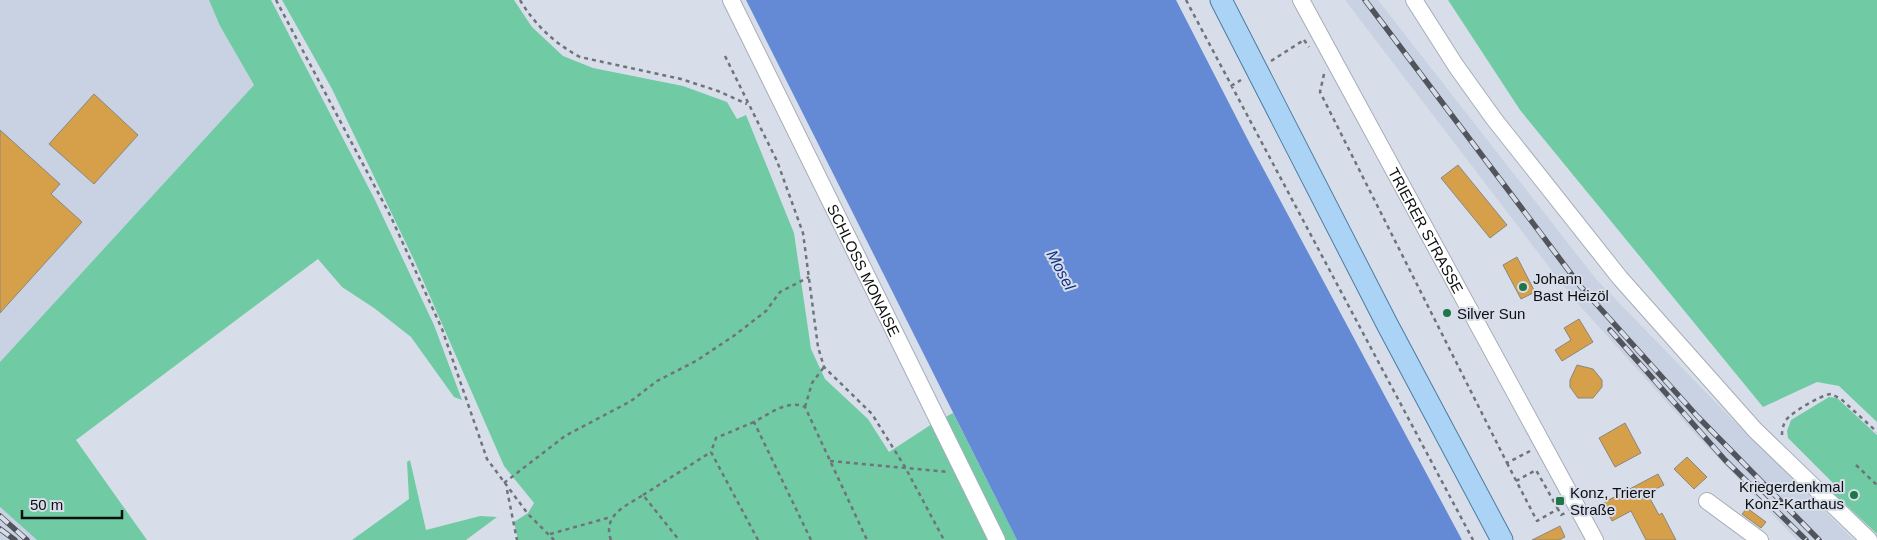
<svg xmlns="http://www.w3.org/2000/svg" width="1877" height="540" font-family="Helvetica,sans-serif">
<rect width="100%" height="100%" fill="#d8dee9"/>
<path fill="#c8d2e3" d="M0,0h209l11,26 34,59 -254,277z
M1345,0h33l218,279 129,133 129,128h-57l-99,-103 -126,-140z
M0,507l18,16 19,17h-37z"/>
<path fill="#70cba4" d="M209,0h62l104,200 59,125 28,75 -8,-3 -43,-60 -37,-29 -32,-21 -24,-28 -242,181 71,100h-110l-37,-33v-145l254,-277 -34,-59z
M282,0h232l18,27 31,29 30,12 90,18 44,16 10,17 9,-4 48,118 17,116 14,30 43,40 21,33 43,-28 21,-11 64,127h-499l-4,-18 14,-9 6,-10 -30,-37 -89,-204 -83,-173z
M1448,0h429v422l-38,-36 -22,-4 -54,25 -243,-297z
M1829,397l8,1 40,37v99l-46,-43 5,-5 -48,-48 -1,-7 4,-11z
M410,460l16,70 54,-14 17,1 -31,23h-114l57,-41 -2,-37z"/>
<path fill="#6489d5" d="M746,0h430l74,144 212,396h-445z"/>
<path fill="#d5a049" stroke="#8c867d" d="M94,94l44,41 -44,49 -45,-40z
M0,130l60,54 -9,10 31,28 -82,91z
M1458,165l49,60 -17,13 -49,-60z
M1517,257l18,35 -14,7 -18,-34z
M1579,319l14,23 -31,19 -7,-11 16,-10 -7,-12z
M1577,365l16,4 9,11v7l-9,11h-15l-8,-11v-7z
M1625,423l16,30 -26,14 -16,-29z
M1687,457l20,20 -13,12 -20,-20z
M1658,474l6,11 -17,8 12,22 3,-2 14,27h-30l-15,-29 -19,10 -9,-18z
M1747,508l19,14 -5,6 -19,-14z
M1560,526l5,11 -6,3h-27z"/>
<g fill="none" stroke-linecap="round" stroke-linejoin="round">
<g stroke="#a7adb7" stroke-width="18">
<g id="minor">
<path id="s1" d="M731,0l266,540"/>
<path id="s2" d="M1301,0l294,540"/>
<path d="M1414,0l42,66 38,53 126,159 135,152 114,110"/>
<path d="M1707,501l53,39"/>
</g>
</g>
<g stroke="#4e7ba1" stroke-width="23">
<path id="major" d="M1221,0l166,324 115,216"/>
</g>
<path stroke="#6f737a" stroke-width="2.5" stroke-dasharray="4 4" stroke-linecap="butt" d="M276,0l115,217 51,112 45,130 41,55 26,26
M520,0c15,25 34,43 60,57l101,22 37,12 29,13
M1186,0l287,540
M1304,40l5,7
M725,56l52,105 26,72 15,114 6,20 48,47 33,53 39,73
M1271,61l33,-21
M1324,74l-4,18 187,371 23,-12
M1231,86l10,-6
M805,407l7,-24 12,-16
M754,422l-38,16 -5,14 47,88
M1782,435c0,-5 1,-10 4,-15 6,-8 35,-25 45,-26l10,5 36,33
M830,461l119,11
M1507,463l30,58 21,-12 3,6 4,-2
M1856,465l21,20
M1516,481l20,-11 22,39
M504,483l61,-47 66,-35 26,-20 39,-20 39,-26 31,-24 14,-19 29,-15
M507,490l10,50
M643,495l68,-43
M550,534l61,-17
M611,540c-9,-25 15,-34 32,-45l36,45
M811,540l-57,-118c15,-8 34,-23 51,-15l62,133"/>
<use href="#minor" stroke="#fff" stroke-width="16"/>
<use href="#major" stroke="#aad3f5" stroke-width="21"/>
<g stroke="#51545a" stroke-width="5.5">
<path id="rail" d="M1365,0l216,287 117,130 121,123
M1610,330l115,130 81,80
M0,516l27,24
M0,529l15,11"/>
</g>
<use href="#rail" stroke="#d8dee9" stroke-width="4" stroke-dasharray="11" stroke-linecap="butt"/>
</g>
<g fill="#1f7649" stroke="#d8dee9" stroke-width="2">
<circle cx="1523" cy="287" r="5"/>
<circle cx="1447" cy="313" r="5"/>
<circle cx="1854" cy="495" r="5"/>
<rect x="1555" y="496" width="10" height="10" rx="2.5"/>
</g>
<g text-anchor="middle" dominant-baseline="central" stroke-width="4" stroke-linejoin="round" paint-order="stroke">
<g font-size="15" fill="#0c0e11" stroke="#d8dee9">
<text stroke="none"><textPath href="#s2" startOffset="262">TRIERER STRASSE</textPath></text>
<text stroke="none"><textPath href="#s1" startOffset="301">SCHLOSS MONAISE</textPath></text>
</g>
<g font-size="15" fill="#0c0e11" stroke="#d8dee9" text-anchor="start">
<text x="1533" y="278">Johann<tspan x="1533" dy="17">Bast Heizöl</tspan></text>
<text x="1457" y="313">Silver Sun</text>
<text x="1844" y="486" text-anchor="end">Kriegerdenkmal<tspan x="1844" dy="17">Konz-Karthaus</tspan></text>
<text x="1570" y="492">Konz, Trierer<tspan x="1570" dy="17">Straße</tspan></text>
</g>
<g font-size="16" font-style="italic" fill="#0f328a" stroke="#d8dee9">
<text transform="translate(1061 270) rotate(62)">Mosel</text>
</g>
</g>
<path d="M22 510v8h100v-8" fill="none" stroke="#0c0e11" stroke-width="2.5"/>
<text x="30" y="510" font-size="15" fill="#0c0e11" stroke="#d8dee9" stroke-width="4" paint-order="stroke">50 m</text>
</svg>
